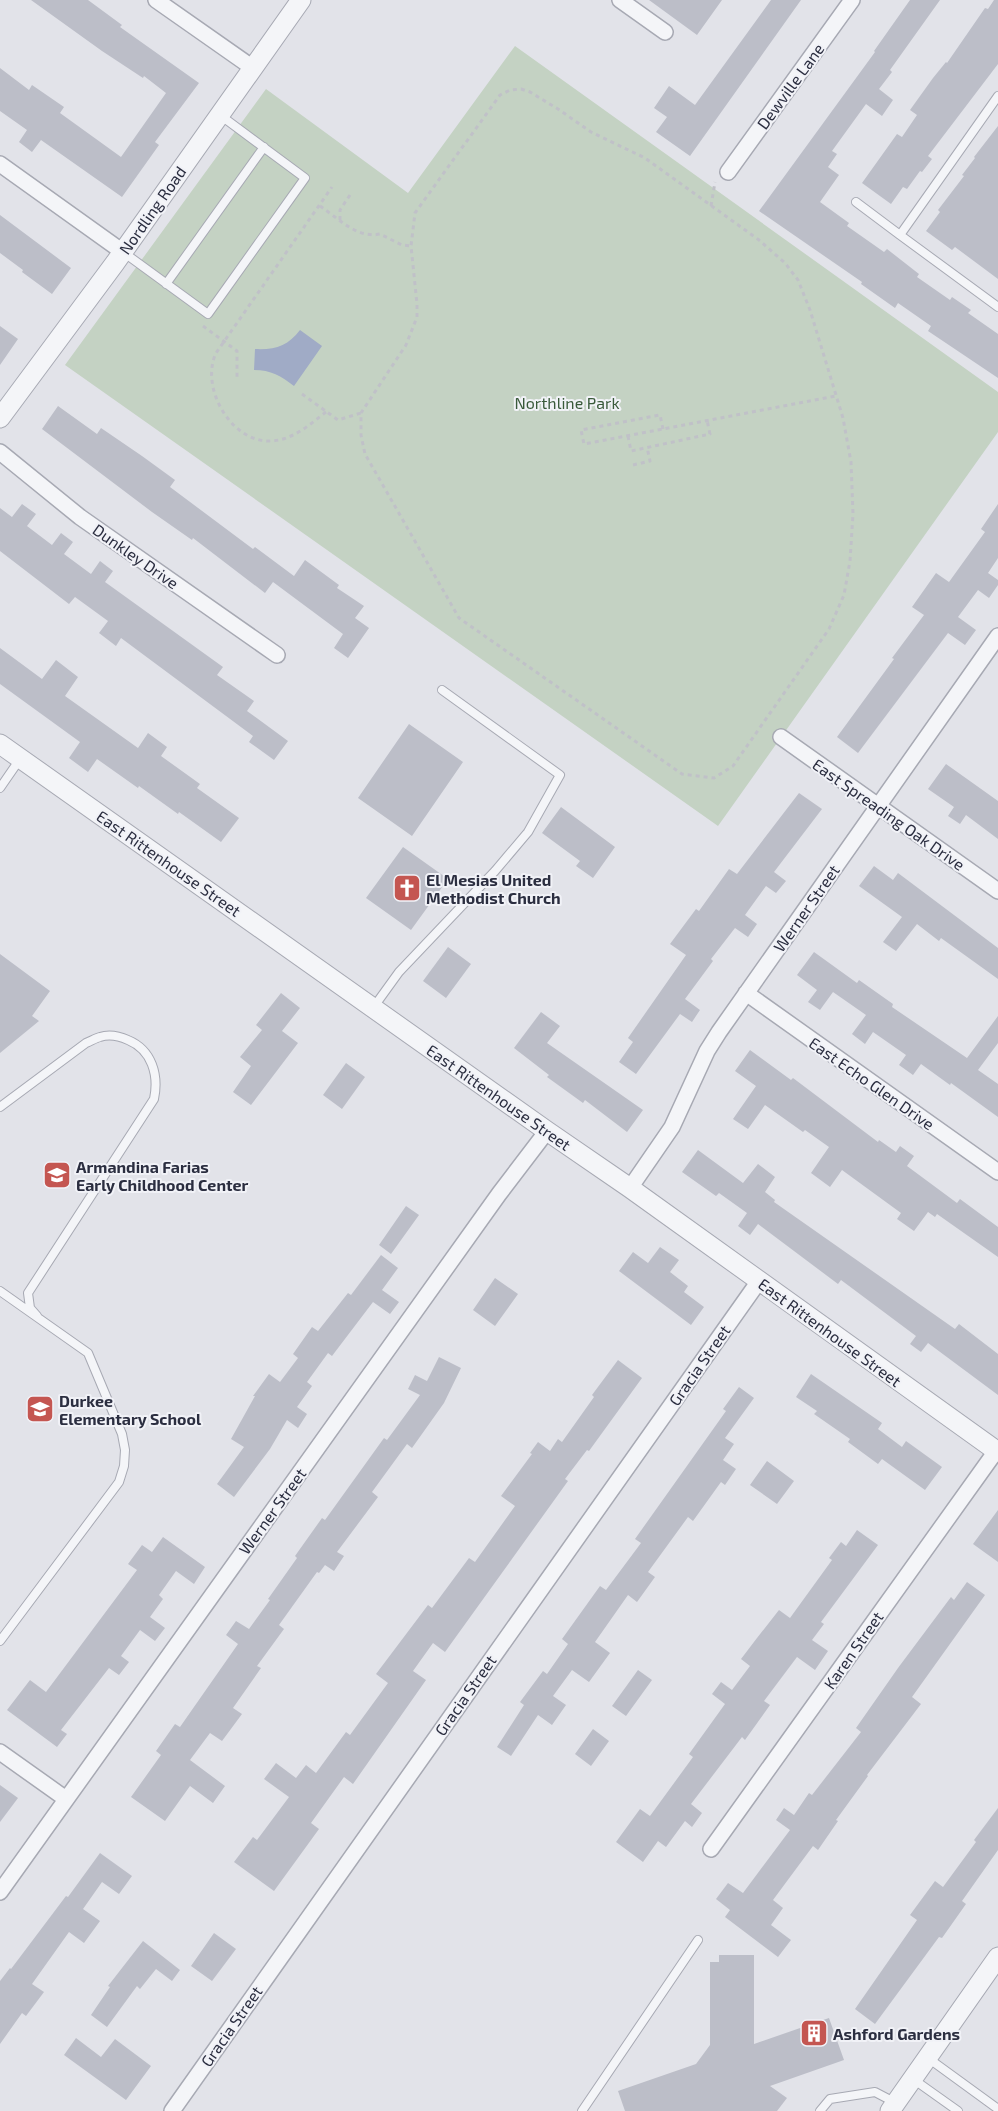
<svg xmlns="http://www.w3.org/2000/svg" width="998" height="2111" font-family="'Exo 2',sans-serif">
<rect width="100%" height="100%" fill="#e2e3e9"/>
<path fill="#c4d2c3" d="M515,46l483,346v40l-280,394 -653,-461 201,-276 142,104z"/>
<path fill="#a0abc6" d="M300,330l22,16 -28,40c-13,-10 -23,-16 -40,-16l1,-21c20,1 33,-3 45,-19z"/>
<path fill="#bcbec8" d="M31,0h57l34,25 -2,2 79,56 -44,59 4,3 -37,52 -81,-57 -9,12 -13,-10 8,-12 -27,-19v-43l29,22 3,-5 32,22 -4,6 61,44 45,-64 -22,-17 -1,2 -41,-27z
M649,0h73l-25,35z
M771,0h30l-111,156 -34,-24 11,-15 -13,-9 15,-22 26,19z
M910,0h30l-50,70 2,2 -13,17 14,11 -11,16 -16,-12 -34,47 5,3 -9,13 11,8 -19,27 29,21 -2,3 37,26 3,-3 32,25 -2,3 33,23 2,-3 19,13 -3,3 30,21v44l-70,-47 3,-5 -33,-23 -3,5 -34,-24 1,-2 -103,-71 116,-159 -1,-1z
M994,0h4v64l-70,92 4,3 -10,13 -2,-1 -13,18 -4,-2 -12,17 -29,-21 35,-49 5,3 15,-22 -7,-5 23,-32 13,-16 1,1 38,-55 3,1z
M998,126v153l-43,-32 -3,3 -26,-19 14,-19 -2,-2 26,-34 -2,-1 13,-17 -1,-1z
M0,215l71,53 -19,26 -30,-22 1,-2 -23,-17z
M0,326l18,13 -18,26z
M58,406l39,28 4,-6 41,28 33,24 -5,7 83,62 2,-2 39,29 11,-16 34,25 -2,3 27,18 -9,12 14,10 -21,30 -14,-10 9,-14 -70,-52 -8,11 -72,-55 -1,2 -40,-28 -110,-83z
M22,504l14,10 -9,12 25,19 9,-12 12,9 -9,12 27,20 9,-13 13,10 -8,11 118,85 -6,8 37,26 -7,10 41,30 -14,19 -25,-18 4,-6 -132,-98 -5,8 -17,-13 9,-12 -33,-24 -6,7 -69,-53v-43l12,9z
M998,504v54l-10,15 10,7v5l-9,13 -11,-8 -20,27 18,13 -11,15 -17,-12 -90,120 -21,-16 57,-78 -2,-1 32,-43 -12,-8 24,-34 13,9 36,-50 -4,-3z
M0,648l42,31 14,-19 22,17 -13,19 73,52 10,-15 19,14 -6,9 39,28 -3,4 42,30 -18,24 -42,-30 -1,2 -39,-28 -1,2 -41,-29 -9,13 -19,-14 11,-16 -80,-58z
M409,724l54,38 -51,74 -54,-38z
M946,764l52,37v38l-32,-24 -6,9 -12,-8 6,-9 -26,-18z
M799,793l23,16 -48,63 12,9 -10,12 -10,-7 -21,29 12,9 -9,13 -13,-9 -24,31 2,2 -28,38 15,11 -8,12 -12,-8 -44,60 -17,-12 14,-20 -5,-4 58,-83 -16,-11 26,-35 3,2 30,-42 8,5z
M561,807l54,40 -22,31 -17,-12 4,-5 -38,-28z
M403,847l45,32 -37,51 -45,-32z
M874,866l19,14 5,-7 100,75v31l-57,-41 -2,3 -22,-17 -21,27 -13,-9 19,-25 -43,-31z
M448,947l23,17 -25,34 -23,-17z
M814,952l43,31 2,-3 34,24 -1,3 75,51 31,-42v27l-20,27 20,14v33l-47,-34 -1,2 -29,-21 -8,11 -14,-10 7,-10 -33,-23 -8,12 -13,-10 14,-19 -33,-23 -13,18 -12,-8 9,-12 -20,-15z
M0,954l50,37 -18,25 7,5 -39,32z
M281,993l19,15 -18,23 16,12 -47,62 -18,-13 18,-26 -11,-9 22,-27 -6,-5z
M541,1012l19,14 -13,17 96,67 -16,22 -42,-32 -2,3 -36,-26 2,-2 -35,-27z
M750,1050l41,30 2,-2 85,64 1,-2 17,12 4,-6 14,10 -7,10 50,37 3,-4 38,28v30l-61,-43 -2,3 -7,-5 -14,19 -17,-12 4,-6 -59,-43 -12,17 -19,-14 18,-26 -24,-17 -2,2 -38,-27 -17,24 -15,-10 23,-33 -21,-15z
M346,1063l19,14 -23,32 -19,-14z
M698,1150l45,33 15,-19 17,13 -10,15 10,8 -1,2 181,127 4,-5 39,30v41l-70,-52 -7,9 -11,-8 6,-8 -75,-56 -3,4 -80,-60 -8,11 -12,-9 9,-13 -28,-20 -3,3 -34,-24z
M406,1206l13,9 -28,39 -12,-9z
M660,1247l19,13 -9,12 18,14 -4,6 20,15 -13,18 -72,-54 14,-19 15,11z
M381,1255l17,13 -16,22 17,12 -9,12 -17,-12 -41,54 -4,-3 -21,29 5,4 -15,21 10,7 -9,14 -11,-8 -17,29 -36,48 -17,-13 27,-37 -13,-8 24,-43h-2l16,-22 11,8 18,-24 -5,-4 19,-27 6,4 30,-38 3,2z
M495,1278l23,16 -23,32 -22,-16z
M439,1357l22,11 -17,35 -32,45 -5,-4 -35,48 6,5 -41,55 7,4 -10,15 -9,-6 -6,8 -2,-1 -38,53 5,4 -27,37 4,2 -28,40 9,6 -20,27 -12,-8 -20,27 35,26 -12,17 -23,-17 -25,35 -34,-24 30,-42 -5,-4 19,-27 5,3 58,-83 -12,-9 10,-14 13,8 21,-29 -2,-1 29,-41 -2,-2 27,-38 3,2 59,-82 3,2 33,-45 -12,-6 7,-14 12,6z
M618,1360l24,18 -53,73 -2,-1 -22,29 3,2 -123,171 -12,-9 -20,28 13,9 -73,104 -9,-7 -33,46 8,6 -45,62 -40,-29 19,-25 4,3 32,-43 -25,-18 12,-16 20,15 10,-13 10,8 30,-41 4,3 38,-52 -12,-9 52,-69 4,3 37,-50 6,4 40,-56 -14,-10 31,-42 -2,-1 8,-11 12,9 8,-12 4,3 32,-45 -2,-2z
M811,1374l71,49 -4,6 24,18 4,-6 36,26 -17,23 -43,-31 -4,5 -30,-22 2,-3 -36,-25 3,-3 -21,-14z
M739,1387l15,11 -29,40 9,6 -11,16 13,9 -11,16 -4,-3 -28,39 -5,-4 -40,55 7,5 -18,25 -9,-7 -33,47 15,11 -21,29 -17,-12 -19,26 13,9 -14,20 -14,-10 -27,41 -14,-9 27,-42 -4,-3 23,-31 4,3 21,-30 -6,-5 38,-53 6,4 35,-47 -6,-4 91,-128 -3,-2z
M767,1461l27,20 -17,23 -27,-19z
M998,1510v52l-25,-18z
M857,1530l21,15 -57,77 3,2 -12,16 16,11 -13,19 -18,-13 -33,44 6,4 -25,35 -3,-3 -51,67 11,9 -10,14 -7,-6 -19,26 -8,-6 -15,21 -27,-20 24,-33 10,7 43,-59 -4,-3 36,-50 -13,-10 9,-12 11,8 18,-24 -9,-7 16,-21 22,-28 11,8 42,-58 -3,-2 12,-16 5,4z
M163,1537l42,30 -11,17 -18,-13 -17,24 4,4 -13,18 15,11 -10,13 -15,-11 -19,26 8,6 -10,13 -10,-7 -48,62 6,4 -10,13 -50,-37 23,-30 16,12 91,-122 -9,-6 14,-19 10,7z
M967,1582l18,13 -73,102 9,7 -54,71 1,1 -32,44 2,1 -20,29 -5,-4 -40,54 10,8 -12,17 20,15 -13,17 -53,-40 5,-7 -14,-11 12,-16 15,10 47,-63 -14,-10 8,-12 10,7 15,-22 3,2 49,-63 -5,-4 42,-60 53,-71 3,3z
M638,1670l14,10 -26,36 -14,-10z
M593,1729l16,12 -18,25 -16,-12z
M0,1785l18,13 -18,24z
M998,1808v42l-36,51 4,3 -24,34 -3,-1 -64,87 -20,-15 62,-89 -7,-5 25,-34 8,6 33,-45 -2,-2z
M100,1853l32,23 -13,18 -17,-12 -19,27 17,12 -16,22 -15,-11 -37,52 12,8 -18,24 -4,-3 -22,31v-63l10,-13 1,1 55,-73 2,1z
M214,1933l22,16 -24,32 -21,-15z
M143,1941l37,29 -8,11 -16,-12 -16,20 -3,-3 -30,41 -16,-12 19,-28 -2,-1z
M719,1955h35v89l75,-26 15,42 -74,26 17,12 -10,13h-152l-7,-20 78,-27 14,-19v-83h9z
M76,2038l25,19 14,-18 36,27 -25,34 -62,-45z"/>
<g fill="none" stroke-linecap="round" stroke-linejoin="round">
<g stroke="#a7a9b3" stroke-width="10">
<path id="service" d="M998,96l-98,139 98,72
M856,202l44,33
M123,252l85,62 97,-136 -85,-63
M166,284l98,-137
M0,788l20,-29
M373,1008l26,-36 96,-101 33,-39 32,-57 -118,-85
M0,1107l86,-64c5,-2 10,-5 14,-6 9,-3 19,-1 28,3 24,10 31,35 26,59l-126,194 2,15 7,8
M0,1291l88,62 34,81 3,16 -1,16 -5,16 -119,159
M928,2058l70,51
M913,2079l45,32
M582,2111l116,-171
M820,2111l10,-12 45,-7 21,11"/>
</g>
<g stroke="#a7a9b3" stroke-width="18">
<path id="minor" d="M156,0l97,68
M620,0l45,32
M0,164l123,88
M728,172l124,-172
M0,452l80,65 197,138
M781,737l217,154
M746,993l252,179
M630,1188l42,-61 35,-76 12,-19 279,-396
M0,1752l66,47
M711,1849l285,-398
M0,1892l499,-698 48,-63
M172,2111l587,-830"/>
</g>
<g stroke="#a7a9b3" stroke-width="21">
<path id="tertiary" d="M0,418l115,-155 186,-263
M0,744l547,387 83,57 368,264
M890,2111l108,-154"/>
</g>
<path stroke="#c0c1c8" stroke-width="3" stroke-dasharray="4 4" stroke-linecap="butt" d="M521,89l9,3 28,17 33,23 54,26 114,82 26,23 13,17 12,30 33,108 8,44 2,52 -3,47 -6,34 -15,34 -96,137 -19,12 -32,-4 -223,-156 -94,-164 -4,-19v-22l45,-68 11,-28v-13l-6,-58 4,-33 85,-118 10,-5z
M320,206c18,12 37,33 60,28l22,11 9,1
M711,206l4,-24
M340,220v-10l10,-15
M203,326l34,25v26
M302,394l36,26 23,-7
M326,412c-17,13 -34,29 -57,29 -39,0 -69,-54 -53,-88l116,-166
M663,429l-3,-14 -79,15 3,14 252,-48
M628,436l3,15 79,-17 -3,-14
M633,465l17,-4 -3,-14"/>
<use href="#service" stroke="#f4f5f8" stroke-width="8"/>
<use href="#minor" stroke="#f4f5f8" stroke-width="15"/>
<use href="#tertiary" stroke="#f4f5f8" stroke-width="19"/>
</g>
<defs>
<g id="church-square" transform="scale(1.4375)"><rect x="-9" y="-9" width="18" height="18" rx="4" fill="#c45651" stroke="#f1f2f7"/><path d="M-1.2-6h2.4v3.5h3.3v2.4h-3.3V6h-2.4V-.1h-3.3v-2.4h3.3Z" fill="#fff"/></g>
<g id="school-square" transform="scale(1.4375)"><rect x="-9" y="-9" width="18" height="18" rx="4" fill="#c45651" stroke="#f1f2f7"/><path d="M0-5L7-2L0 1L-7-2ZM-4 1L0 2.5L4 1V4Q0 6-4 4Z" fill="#fff"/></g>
<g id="building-square" transform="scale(1.4375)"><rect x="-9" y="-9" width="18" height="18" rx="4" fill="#c45651" stroke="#f1f2f7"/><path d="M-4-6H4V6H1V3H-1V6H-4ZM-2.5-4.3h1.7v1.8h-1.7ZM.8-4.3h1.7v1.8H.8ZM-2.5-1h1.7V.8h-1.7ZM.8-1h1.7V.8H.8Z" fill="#fff"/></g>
</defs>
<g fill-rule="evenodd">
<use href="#church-square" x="407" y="888"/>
<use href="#school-square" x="57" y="1175"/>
<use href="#school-square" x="40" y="1409"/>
<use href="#building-square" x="814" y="2033"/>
</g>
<g text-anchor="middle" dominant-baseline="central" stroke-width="4" stroke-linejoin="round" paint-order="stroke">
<g font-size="16" fill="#2b2e40" stroke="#f1f2f7">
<text transform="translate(790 86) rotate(-54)">Dewville Lane</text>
<text transform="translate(152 210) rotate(-55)">Nordling Road</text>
<text transform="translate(136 556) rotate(35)">Dunkley Drive</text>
<text transform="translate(889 814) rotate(35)">East Spreading Oak Drive</text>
<text transform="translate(169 863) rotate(35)">East Rittenhouse Street</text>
<text transform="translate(806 908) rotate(-55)">Werner Street</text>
<text transform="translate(872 1083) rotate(35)">East Echo Glen Drive</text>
<text transform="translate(499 1097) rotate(35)">East Rittenhouse Street</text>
<text transform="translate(830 1332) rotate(36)">East Rittenhouse Street</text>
<text transform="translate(699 1365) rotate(-55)">Gracia Street</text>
<text transform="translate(272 1511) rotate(-54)">Werner Street</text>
<text transform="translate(853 1650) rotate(-55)">Karen Street</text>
<text transform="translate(465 1695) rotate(-55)">Gracia Street</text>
<text transform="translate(231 2026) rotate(-55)">Gracia Street</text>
</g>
<g font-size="16" fill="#395a3a" stroke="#f1f2f7">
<text x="567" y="402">Northline Park</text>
</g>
<g font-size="16" font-weight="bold" fill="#2b2e40" stroke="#f1f2f7" text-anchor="start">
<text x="426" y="879">El Mesias United<tspan x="426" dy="18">Methodist Church</tspan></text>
<text x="76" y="1166">Armandina Farias<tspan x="76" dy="18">Early Childhood Center</tspan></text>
<text x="59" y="1400">Durkee<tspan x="59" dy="18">Elementary School</tspan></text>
<text x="833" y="2033">Ashford Gardens</text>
</g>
</g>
</svg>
